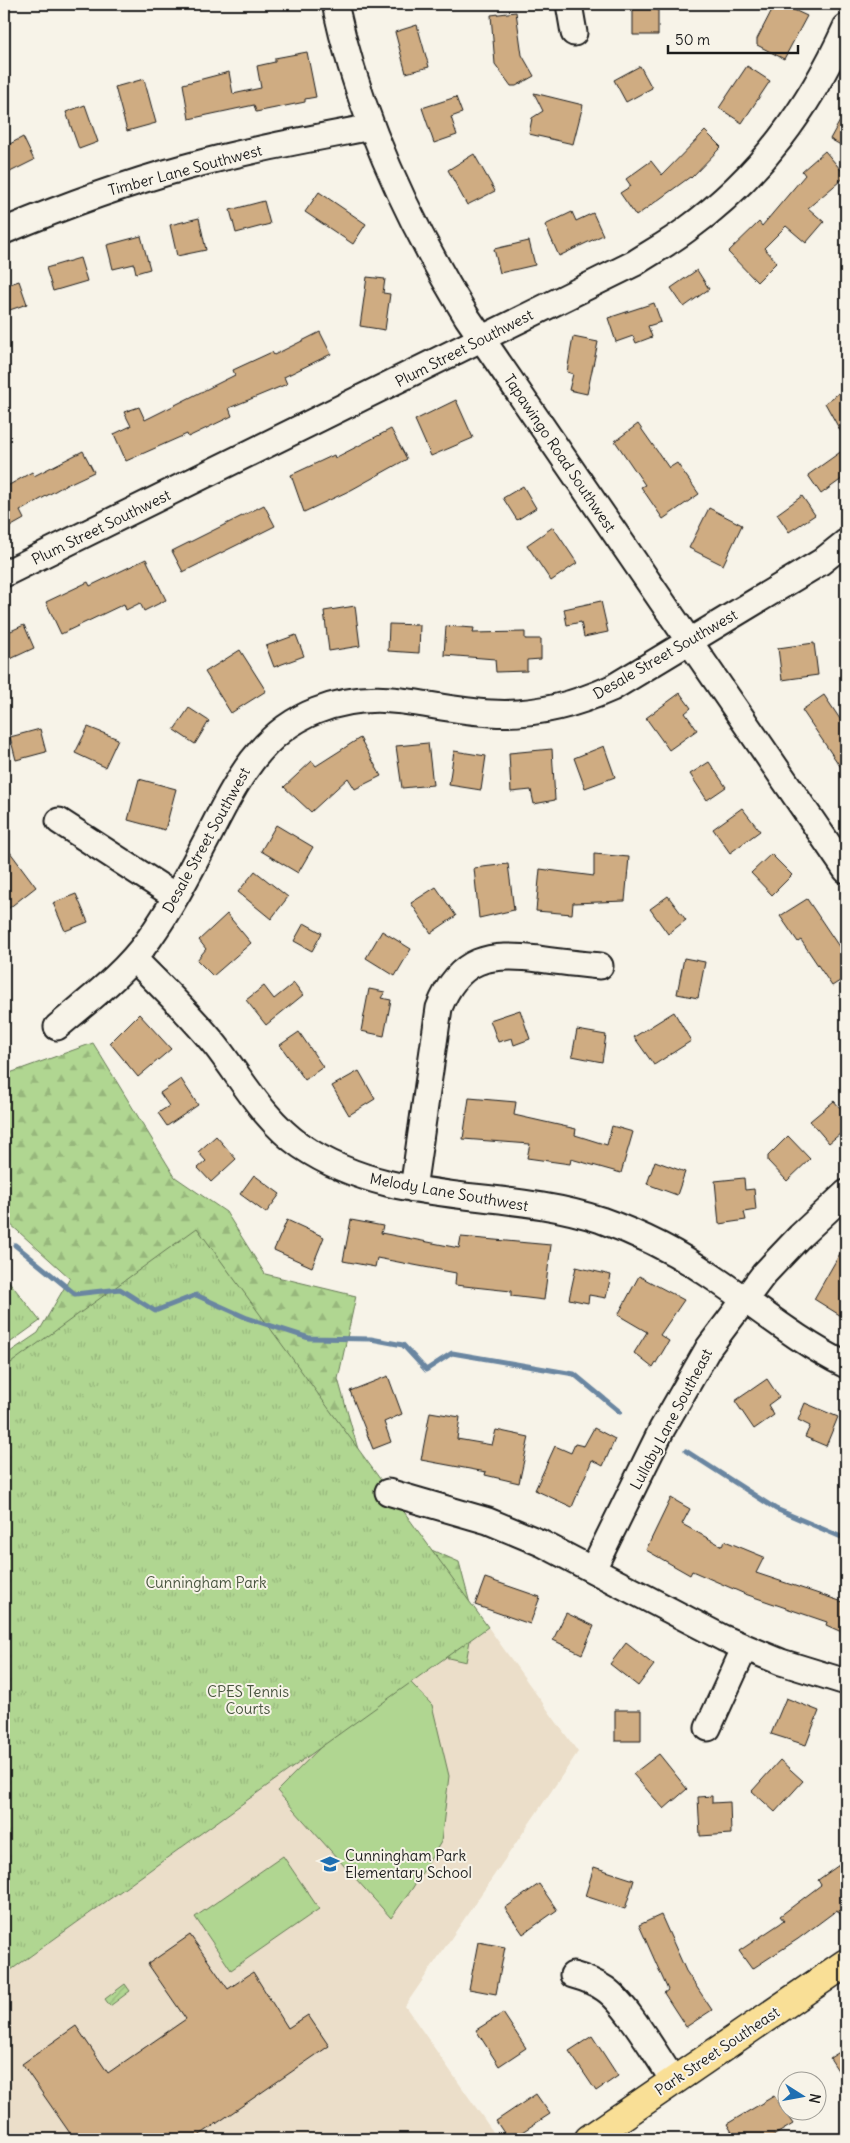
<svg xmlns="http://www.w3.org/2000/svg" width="850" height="2143" font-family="Delius,sans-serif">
<defs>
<pattern id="forest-firs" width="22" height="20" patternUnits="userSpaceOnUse" patternTransform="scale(1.25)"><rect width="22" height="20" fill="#b0d691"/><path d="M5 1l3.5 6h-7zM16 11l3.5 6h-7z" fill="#97b77c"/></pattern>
<pattern id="park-tufts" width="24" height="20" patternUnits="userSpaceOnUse" patternTransform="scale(1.25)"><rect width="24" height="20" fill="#b0d691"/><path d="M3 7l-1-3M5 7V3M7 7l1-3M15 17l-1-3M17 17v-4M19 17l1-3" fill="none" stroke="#97b77c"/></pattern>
<pattern id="garden-furrows" width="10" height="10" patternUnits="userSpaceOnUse" patternTransform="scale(1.25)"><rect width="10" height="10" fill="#b0d691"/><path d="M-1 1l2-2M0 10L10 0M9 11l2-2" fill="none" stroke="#97b77c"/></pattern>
</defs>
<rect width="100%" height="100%" fill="#f7f3e8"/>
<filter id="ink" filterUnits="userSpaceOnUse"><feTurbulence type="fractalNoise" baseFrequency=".02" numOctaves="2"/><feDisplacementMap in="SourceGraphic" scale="10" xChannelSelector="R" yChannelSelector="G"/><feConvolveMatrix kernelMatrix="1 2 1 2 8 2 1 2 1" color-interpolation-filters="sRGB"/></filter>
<g filter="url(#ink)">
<path fill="#ebdec9" d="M488,1627l90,125 -173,254 93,133h-494v-164z"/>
<path fill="#b0d691" stroke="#667956" d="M398,1669l34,36 17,71 -8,66 -29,47 -21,29 -114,-127z
M283,1856l36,53 -88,61 -36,-53z"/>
<path fill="url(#forest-firs)" stroke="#667956" d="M93,1043l82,134 51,35 39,62 91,22 -18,83 27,95v47l94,41 15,57 -8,43 -198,-45 -264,41v-302l34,-23 32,-55 -61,-55h-5v-138l3,-11z"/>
<path fill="url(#park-tufts)" stroke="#667956" d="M197,1228l291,399 -484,348v-607z
M4,1275l36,46 -36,26z"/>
<path fill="url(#garden-furrows)" stroke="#667956" d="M125,1984l5,7 -20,15 -5,-7z"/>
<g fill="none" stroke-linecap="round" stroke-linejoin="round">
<path stroke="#6a86a1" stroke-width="5" d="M15,1245l60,49 45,-5 35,22 41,-16 51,23 62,20 62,1 32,6 23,25 26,-17 122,21 46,38
M686,1451l90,58 70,30"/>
</g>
<path fill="#cfac82" stroke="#1c1c1c" d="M633,4h25v31h-25z
M775,4h6l26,12 -23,43 -27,-14v-6z
M516,12l6,43 12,21 -18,10h-5l-16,-22 -4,-49z
M417,25l12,42 -23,6 -11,-41z
M307,52l9,45 -11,2v3l-49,10 -2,-7 -65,14 -6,-35 46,-12 4,22 28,-6 -4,-22 18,-4v-4z
M640,66l12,22 -26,14 -12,-22z
M747,66l23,15 -28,42 -23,-15z
M144,79l12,44 -29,8 -12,-44z
M534,93l49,12 -10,39 -44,-10 3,-16 11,-7z
M456,97l6,16 -11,4 6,18 -23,8 -12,-35z
M85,105l13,37 -19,7 -13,-37z
M846,110v38l-16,-9z
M705,131l16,16 -30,31 -1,-1 -54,39 -16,-23 11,-7 -5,-7 25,-18 11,14z
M23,137l11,23 -30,15v-28z
M825,151l21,25 -38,32 16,14 -18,21 -20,-17 -22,22 13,14 -20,20 -29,-30 31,-30 3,4 43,-51 -3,-4z
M474,154l21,37 -28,14 -19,-35z
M319,192l47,32 -13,20 -48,-32z
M264,201l6,23 -34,9 -6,-23z
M572,212l4,9 17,-8 10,22 -44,21 -14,-31z
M199,218l7,32 -29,6 -7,-31z
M141,236l9,33 -14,4 -2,-9 -21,5 -6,-24z
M529,241l6,24 -35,8 -6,-24z
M80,258l7,23 -34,10 -7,-23z
M697,270l12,19 -25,18 -13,-19z
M367,277l18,2 -2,14 7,1 -5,36 -25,-4z
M19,281l8,23 -23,8v-26z
M654,303l7,19 -13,4 4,11 -16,6 -3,-7 -17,6 -8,-24z
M320,332l11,22 -47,23 3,7 -58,24 3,8 -44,21 -1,-3 -61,27 -12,-27 17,-8 -7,-14 15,-5 6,13 90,-45 -2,-5 39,-18 2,3z
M573,337l25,5 -11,52 -18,-4 4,-16 -6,-2z
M846,388v53l-21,-38z
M456,400l17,38 -42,18 -16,-36z
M638,424l31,44 8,-5 22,31 -36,25 -22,-32 4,-2 -30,-44z
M391,429l16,30 -56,31 -47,22 -13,-37 43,-20 1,3z
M846,448v28l-25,18 -13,-19z
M83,451l11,21 -32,15 -42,24 4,8 -16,9 -4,-7v-33l28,-16 2,4z
M523,486l13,22 -19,12 -14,-22z
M802,496l13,19 -26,17 -12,-18z
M264,505l11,21 -92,46 -11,-21z
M709,508l33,17 -19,40 -34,-17z
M553,527l24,36 -26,18 -24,-36z
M146,559l20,41 -22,11 -4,-8 -14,7 -2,-6 -63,30 -15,-32 42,-20 2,4z
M601,601l7,31 -24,5 -3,-15 -14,3 -3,-16z
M355,606l5,40 -31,5 -5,-40z
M389,624l31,1 -1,28 -31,-2z
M24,625l10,23 -30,14v-28z
M446,626l28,2 -1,5 52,-1v7h16v20l-14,1v11l-31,1 -1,-13 -51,-4z
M296,635l8,21 -30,11 -8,-21z
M814,643l4,32 -36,5 -4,-32z
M240,650l26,41 -35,22 -26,-41z
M680,693l11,15 -6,5 12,17 -28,20 -23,-32z
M824,695l22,33v47l-44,-65z
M189,708l20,13 -14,23 -21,-14z
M88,727l30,12 -13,28 -30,-14z
M40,729l6,23 -30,8 -6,-23z
M360,738l21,38 -26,13 -7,-11 -37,34 -27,-25 28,-26 4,5z
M428,743l5,42 -31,3 -6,-42z
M604,746l11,31 -30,11 -11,-30z
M552,749l3,51 -21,4 -3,-14 -20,2 -2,-39z
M454,751l32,5 -5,34 -32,-5z
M709,762l17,25 -19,13 -17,-26z
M139,779l37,10 -11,41 -37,-10z
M742,808l18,23 -30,22 -17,-24z
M276,825l37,22 -15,26 -37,-22z
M4,844l32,43 -32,25z
M594,854l35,3 -4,44 -52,2 -1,11 -36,-3 4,-42 54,7z
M771,854l21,21 -20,20 -21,-22z
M508,864l6,46 -35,8 -5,-50z
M255,871l33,26 -17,22 -33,-27z
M436,887l20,29 -25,17 -20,-30z
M76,894l12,28 -23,9 -12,-28z
M668,896l18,24 -18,14 -18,-25z
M807,899l39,58v20l-14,9 -31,-46 -3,2 -18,-26z
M227,914l24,29 -38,33 -16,-16 9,-11 -7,-9z
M304,923l18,10 -10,18 -18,-10z
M382,931l29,18 -16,27 -29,-18z
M684,958l21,4 -7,36 -21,-4z
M294,983l9,12 -37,30 -20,-25 18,-14 10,13z
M369,989l16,3 -4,6 10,2 -7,36 -23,-5z
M520,1010l10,29 -16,6 -2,-7 -14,4 -8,-22z
M674,1012l17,29 -37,24 -20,-28z
M139,1014l32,35 -33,28 -28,-34z
M577,1030l29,5 -4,27 -30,-6z
M299,1032l24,35 -18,13 -25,-35z
M359,1071l16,28 -26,16 -17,-29z
M181,1079l17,26 -31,21 -9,-13 11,-7 -9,-13z
M469,1098l47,4 -2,13 62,14 -1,6 32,10 5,-19 21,6 -12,41 -50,-14 -1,5 -43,-6 3,-14 -67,-5z
M834,1101l12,14v14l-17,14 -19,-22z
M216,1136l20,23 -25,23 -13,-14 8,-7 -8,-9z
M788,1136l22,23 -23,22 -19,-20v-5z
M655,1161l30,11 -8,23 -30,-11z
M254,1175l26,19 -14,19 -26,-19z
M744,1178l1,12 9,-1 2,21 -12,2 2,8 -27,4 -4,-43z
M287,1220l37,17 -12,30 -38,-17z
M351,1220l32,6 -2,7 78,15 2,-11 90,8 -7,55 -33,-4v-5l-56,-6 1,-12 -79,-15 -2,9 -32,-6z
M846,1243v76l-32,-20z
M576,1267l35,8 -5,23 -17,-3 -1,8 -19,-4z
M639,1276l45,24 -24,35 9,6 -16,27 -19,-15 13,-21 -29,-17z
M388,1376l14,38 -18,8 7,20 -18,7 -23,-58z
M767,1379l12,18 -11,8 6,10 -20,14 -19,-28z
M805,1403l33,14 -12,29 -21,-9 5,-11 -12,-6z
M430,1412l30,5 -3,22 35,6 4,-15 33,7 -10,46 -34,-8 1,-3 -65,-12z
M594,1428l21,11 -12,27 -11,-6 -20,47 -37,-17 20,-44 16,7 4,-9 9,2z
M671,1498l19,11 -8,15 40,22 3,-5 39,16 -8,16 90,30v31l-20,-9 1,-3 -82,-28 -53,-23 -2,4 -44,-25z
M485,1578l55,19 -10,27 -55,-19z
M566,1613l28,13 -12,28 -29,-14z
M626,1643l28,22 -16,21 -28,-22z
M786,1698l33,13 -13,34 -35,-11z
M615,1710h26v31h-26z
M659,1754l28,35 -23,20 -31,-35z
M780,1760l23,21 -28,31 -23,-21z
M712,1796v7l18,-1 1,32 -31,2 -2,-39z
M846,1860v63l-9,-13 -39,29 -46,30 -13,-18 45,-30 -4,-5 41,-31 -3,-5z
M594,1867l40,13 -9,29 -40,-13z
M539,1884l18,26 -34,24 -18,-26z
M661,1915l25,56 26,39 -26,17 -22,-34 4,-3 -29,-65z
M190,1935l38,54 25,-17 35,56 20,-13 21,31 -135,93h-120l-52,-75 54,-38 32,47 78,-54 -38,-55z
M478,1942l27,5 -9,47 -27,-5z
M503,2013l23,35 -27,18 -23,-36z
M592,2036l26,40 -22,15 -27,-40z
M846,2048v35l-16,-25z
M536,2094l14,20 -39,25h-3l-12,-18z
M774,2096l19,28 -25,15h-32l-9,-15z"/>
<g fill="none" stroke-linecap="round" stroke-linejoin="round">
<g stroke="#1c1c1c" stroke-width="29">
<path id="minor" d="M335,4c24,111 73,217 132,313l379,553
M569,4l5,29
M4,231c60,-25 120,-47 182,-64 61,-17 124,-28 186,-40
M4,574l631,-311c17,-11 35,-21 51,-33 73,-53 123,-121 160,-203
M59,821l116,75
M134,959c28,28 57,56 82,87 27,35 48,74 85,100 91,62 201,41 300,74 39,14 76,32 110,56 45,30 86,65 135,89
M57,1027c33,-28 67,-53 92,-88 23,-32 41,-68 59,-102 26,-51 51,-104 108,-126 66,-26 110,-1 175,2 43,3 83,-8 121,-25l209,-126 25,-20
M413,1189l26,-181c20,-51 50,-55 100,-49 20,3 41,5 61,7
M388,1492l100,29 53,22 182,95 58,24 65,20
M593,1569l69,-140 47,-82 55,-73 36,-38 46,-43
M708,1728l37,-81
M573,1975c11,3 22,7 32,14 22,15 52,68 69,92"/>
</g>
<g stroke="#1c1c1c" stroke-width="31">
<path id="major" d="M589,2139l257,-176"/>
</g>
<use href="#minor" stroke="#f7f3e8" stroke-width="25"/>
<use href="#major" stroke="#f9df96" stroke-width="28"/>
</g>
</g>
<defs>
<g id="school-bare" transform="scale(1.5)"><path d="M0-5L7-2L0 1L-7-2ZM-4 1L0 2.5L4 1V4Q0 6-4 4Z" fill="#1f6fb2" stroke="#f7f3e8" stroke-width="2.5" paint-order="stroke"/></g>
</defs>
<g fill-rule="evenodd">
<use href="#school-bare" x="330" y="1864"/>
</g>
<g text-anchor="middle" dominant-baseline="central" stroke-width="4" stroke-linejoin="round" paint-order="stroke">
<g font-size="15" fill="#1c1c1c" stroke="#f7f3e8">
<text transform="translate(185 170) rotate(-15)">Timber Lane Southwest</text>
<text transform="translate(464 348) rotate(-27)">Plum Street Southwest</text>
<text transform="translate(560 453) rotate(56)">Tapawingo Road Southwest</text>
<text transform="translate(101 527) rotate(-26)">Plum Street Southwest</text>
<text transform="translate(665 654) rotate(-30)">Desale Street Southwest</text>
<text transform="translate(206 840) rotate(-61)">Desale Street Southwest</text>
<text transform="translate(449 1192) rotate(10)">Melody Lane Southwest</text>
<text transform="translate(671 1419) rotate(-62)">Lullaby Lane Southeast</text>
<text transform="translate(717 2051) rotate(-34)">Park Street Southeast</text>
</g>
<g font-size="15" fill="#48543f" stroke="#f7f3e8">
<text x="206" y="1582">Cunningham Park</text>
<text x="248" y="1691">CPES Tennis<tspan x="248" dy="17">Courts</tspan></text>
</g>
<g font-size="15" fill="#1c1c1c" stroke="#f7f3e8" text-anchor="start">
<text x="345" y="1855">Cunningham Park<tspan x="345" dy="17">Elementary School</tspan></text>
</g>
</g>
<rect width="850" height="2143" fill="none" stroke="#f7f3e8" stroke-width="20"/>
<rect x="10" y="10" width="830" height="2123" fill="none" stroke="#1c1c1c" stroke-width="2" filter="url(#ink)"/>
<g transform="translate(802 2096) rotate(101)"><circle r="24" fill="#f7f3e8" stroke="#9f9d96"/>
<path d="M0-4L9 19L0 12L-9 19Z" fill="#1f6fb2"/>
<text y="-8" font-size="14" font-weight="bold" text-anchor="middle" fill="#1c1c1c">N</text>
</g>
<path d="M668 45v8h130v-8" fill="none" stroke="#1c1c1c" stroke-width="2.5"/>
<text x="675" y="45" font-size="15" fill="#1c1c1c" stroke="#f7f3e8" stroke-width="4" paint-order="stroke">50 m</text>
</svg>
